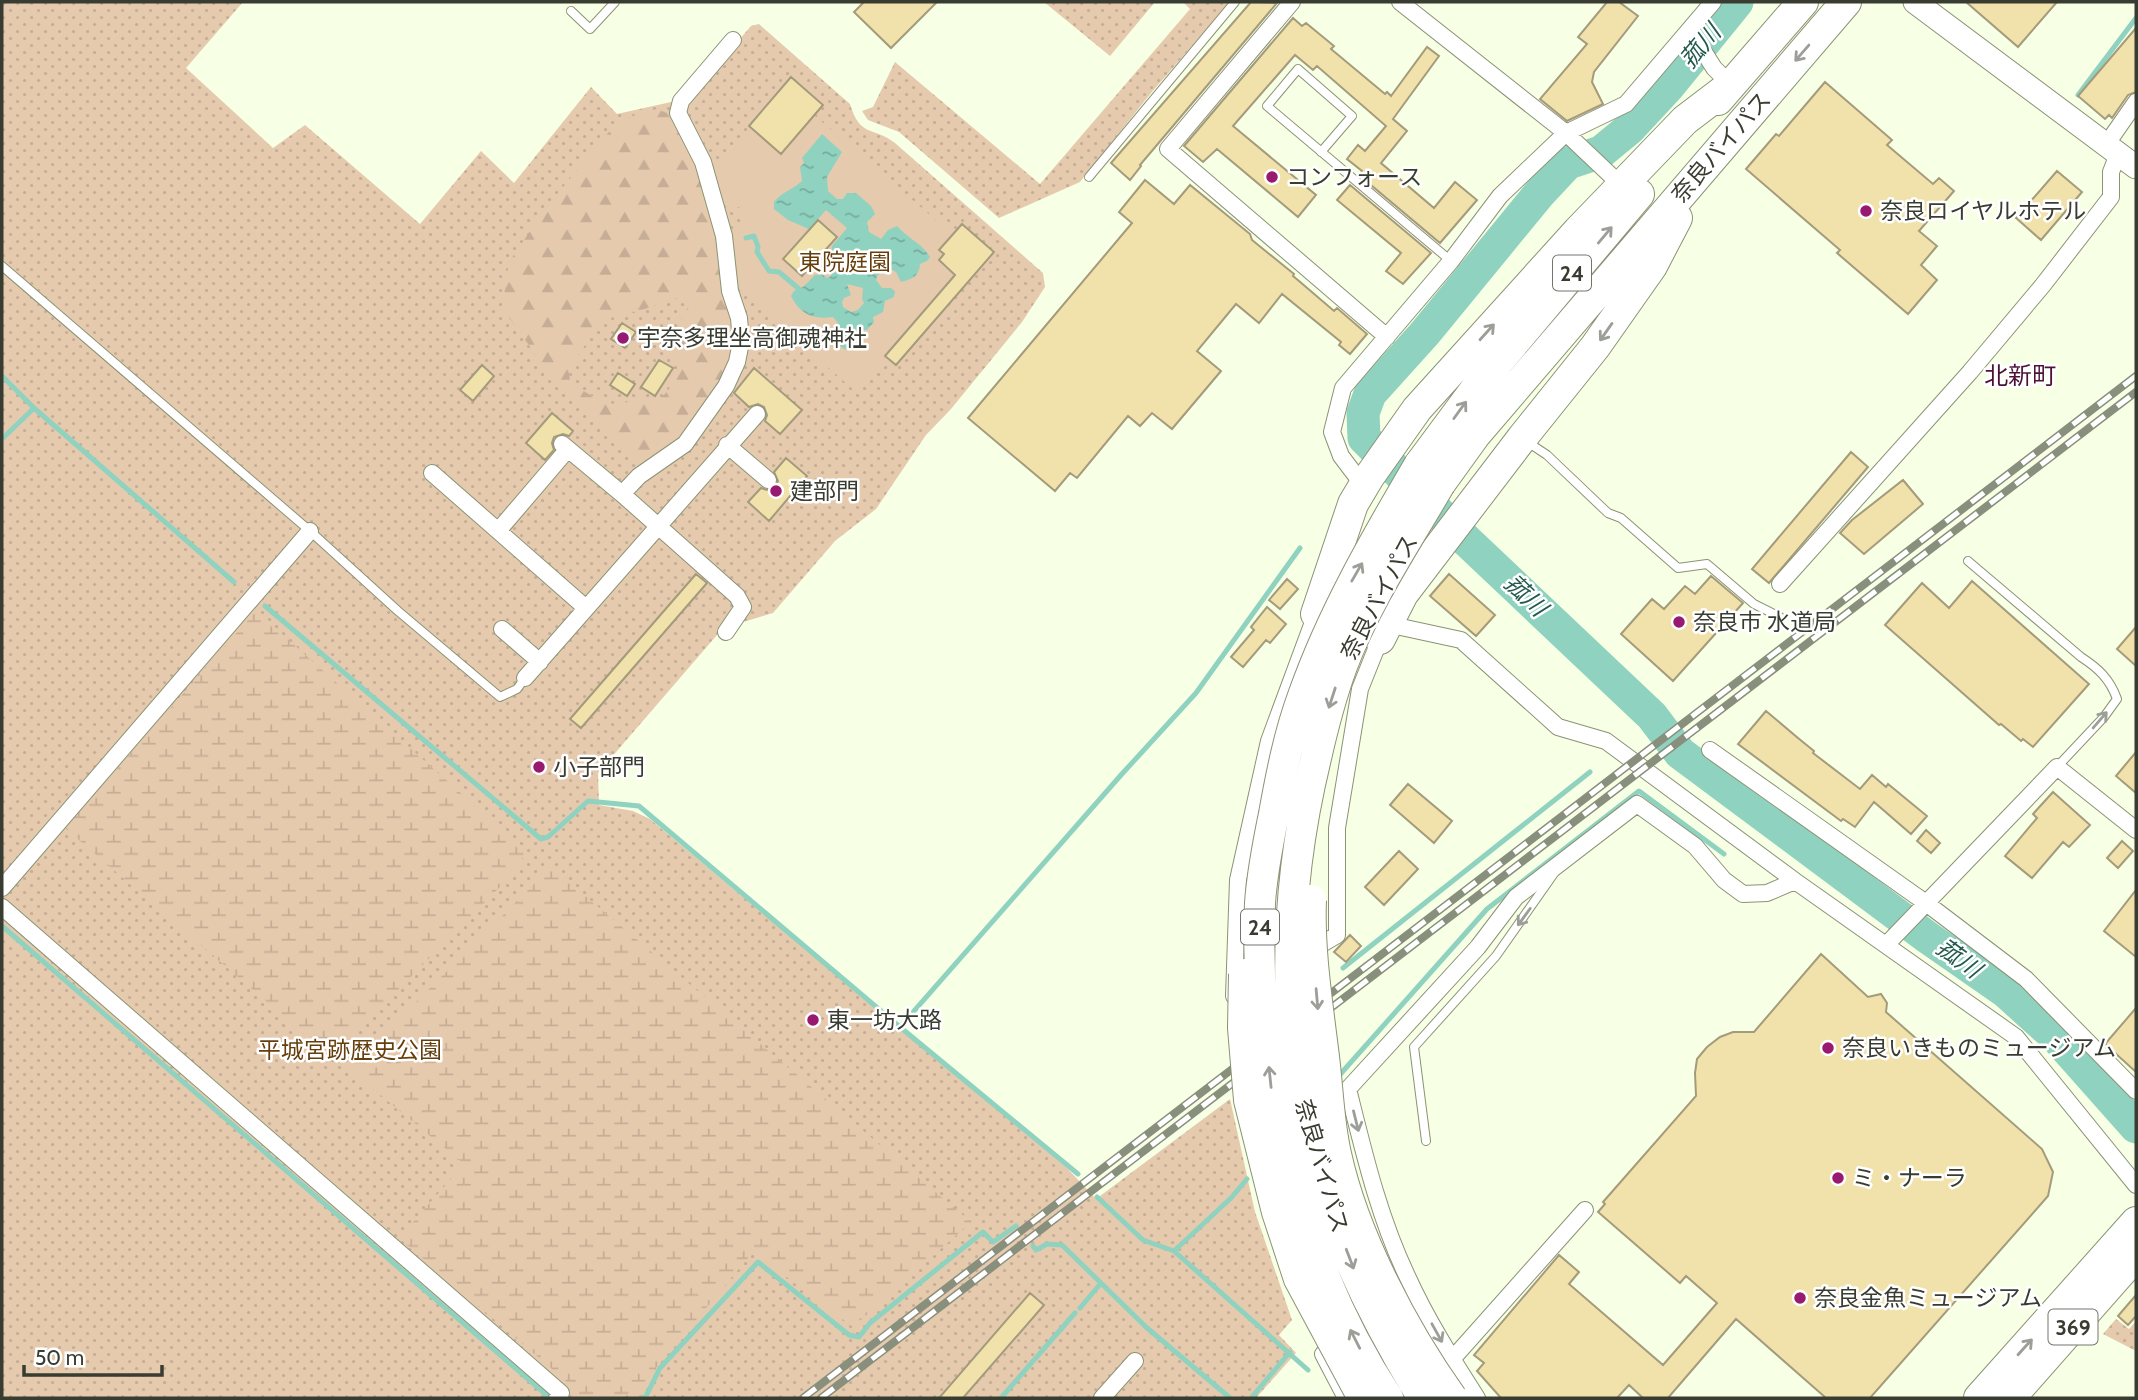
<svg xmlns="http://www.w3.org/2000/svg" width="2138" height="1400" font-family="Cabin,'Noto Sans JP',sans-serif">
<defs>
<pattern id="grass-dots" width="8" height="8" patternUnits="userSpaceOnUse" patternTransform="scale(1.75)"><rect width="8" height="8" fill="#e6caae"/><path d="M2 2h.1M6 6h.1" fill="none" stroke="#c6ae96" stroke-width="1.8" stroke-linecap="round"/></pattern>
<pattern id="forest-firs" width="22" height="20" patternUnits="userSpaceOnUse" patternTransform="scale(1.75)"><rect width="22" height="20" fill="#e6caae"/><path d="M5 1l3.5 6h-7zM16 11l3.5 6h-7z" fill="#c6ae96"/></pattern>
<pattern id="wetland-marsh" width="20" height="14" patternUnits="userSpaceOnUse" patternTransform="scale(1.75)"><rect width="20" height="14" fill="#e6caae"/><path d="M1 5h8M5 5V1M11 12h8M15 12V8" fill="none" stroke="#c6ae96"/></pattern>
<pattern id="water-ripples" width="26" height="14" patternUnits="userSpaceOnUse" patternTransform="scale(1.75)"><rect width="26" height="14" fill="#8fd2bf"/><path d="M2 4q2-2 4 0t4 0M15 11q2-2 4 0t4 0" fill="none" stroke="#76ac9c"/></pattern>
</defs>
<rect width="100%" height="100%" fill="#f7ffe5"/>
<path fill="url(#grass-dots)" d="M2,2h241l-57,66 87,80 32,-23 115,99 61,-73 33,32 77,-96 26,27 72,-16 62,-72 8,-2 91,80c10,34 23,22 45,39l148,130 2,14 -23,35 -71,87 -25,26 -50,74 -41,32 -62,72 -50,15 -125,145 1,32 34,6 17,8 417,349 29,31 134,-100 25,113 37,108 -13,15 17,18 -40,45h-1254z
M1044,2h111l-45,54z
M1183,2h47l-79,91 -71,89 -81,36 -100,-86 -31,-12 -6,-9 11,-4 22,-45 145,122 150,-175z
M2116,1319l13,10 7,-8v30l-33,-17z"/>
<path fill="url(#forest-firs)" fill-rule="evenodd" d="M657,109l17,7 26,49 18,58 17,107c-1,39 -32,89 -59,116 -8,7 -20,12 -29,17l-7,-2 -97,-92 -12,-21 -29,-40 7,-46 39,-57 60,-72 18,-15zM680,297l6,3 3,6 -8,12 3,13 -12,10 -6,12 13,16c-5,13 -11,25 -23,32l-16,-5c-6,3 -13,7 -21,8 -13,1 -40,-14 -49,-23l-1,-9 3,-8 27,-39 25,-14 12,1z"/>
<path fill="url(#wetland-marsh)" d="M256,611l271,241 -28,36 -168,169 -266,-229z
M551,867l420,355 -118,105 -100,-75 -113,135 -17,11h-52l2,-11 -174,-149 65,-74 -115,-95z"/>
<path fill="#e6caae" d="M785,90l189,163 -119,138 -117,-103 -7,-45 16,-24 -8,-12 -11,4 -16,-37z"/>
<path fill="url(#water-ripples)" fill-rule="evenodd" d="M822,134l20,18 -15,25 1,14 9,8h6l4,-6h9l15,13 4,8 -8,8 2,10 12,7 7,-9 9,-4c10,12 25,17 33,31l-3,4 -7,3c-1,13 -8,15 -19,18l-5,-10 -9,-5 -10,9 -1,4 6,8h8l5,3 -1,6 -9,4 -2,11 -10,5 1,5 -7,8h-13l-3,2 4,6 -1,6 -7,6c-13,-5 -14,-15 -9,-27l-5,-6c-18,3 -33,-2 -42,-21l3,-5 9,-4 12,-12h8l4,3 4,-2 2,-11 6,2 9,-5 1,-6 -5,-2v5l-9,1 -4,-3 1,-11 15,-18 -21,-18 -17,19 -21,-9 -14,-11v-7c8,-10 18,-12 28,-21l-2,-14 4,-4 -2,-5zM847,284l16,4 -1,11 2,4 -6,7 -7,2 -8,-5 -1,-5 2,-4 7,-3z"/>
<g fill="none" stroke-linecap="round" stroke-linejoin="round">
<path stroke="#8fd2bf" stroke-width="5" d="M2078,95l58,-77
M746,238l8,-2 4,11 -1,5 12,19 10,1 20,17
M2,376l32,32 200,174
M2,439l32,-31
M265,606l276,233 7,-2 40,-36 51,5 261,221 178,147
M2,926l548,472
M1343,968l247,-196
M900,1027l221,-252 75,-82 104,-145
M1336,1079l151,-170 152,-118 85,63
M1097,1197l46,43 31,11 134,119
M1033,1246l3,4 11,-6 15,1 84,82 84,71
M1174,1251l57,-53 16,-19
M1080,1308l21,-25
M642,1398l4,-2 14,-28 98,-106 91,73 10,2 11,-14 113,-91 10,10 23,-16
M1001,1398l74,-85
M1251,1398l39,-46"/>
<path stroke="#8fd2bf" stroke-width="33" d="M1737,2l-69,85 -39,42 -28,23 -33,11 -29,31 -114,139 -55,61 -7,19 1,25 103,103 185,175 28,37 247,184 79,55 51,46 79,89"/>
</g>
<path fill="#f1e1aa" stroke="#a49b7c" stroke-width="2" d="M864,2h73l-46,46 -37,-36z
M1251,2l26,1 -137,162 1,1 -11,14 -19,-17z
M1607,2h12l19,14 -44,56 -2,10 11,22 -36,17 -27,-22 47,-55 -9,-7z
M1966,2h91l-39,45z
M1293,18l9,8 4,-3 28,23 -3,3 54,45 2,-2 4,4 36,-49 12,9 -46,63 14,12 -26,32 53,45 21,-26 22,18 -37,43 -81,-68 3,-4 -15,-12 11,-14 7,6 21,-25 -69,-60 -4,4 -18,-15 -62,71 83,69 -18,22 -81,-68 -14,13 -19,-16z
M2136,28v64l-8,3 -16,23 -3,-3 -4,4 -27,-23z
M791,77l32,28 -42,49 -32,-28z
M1825,82l67,58 -5,5 46,39 6,-6 15,13 -35,40 18,15 -16,19 16,15 -29,34 -71,-61 3,-3 -94,-81 30,-35 3,2z
M2057,171l25,21 -41,48 -25,-22z
M1145,180l29,24 16,-19 60,49 2,6 42,34 -1,2 6,5 35,30 3,-3 30,26 -17,20 -11,-9 2,-3 -59,-48 -23,29 -23,-19 -39,47 24,20 -49,58 -20,-16 -12,13 -12,-10 -51,62 -7,-5 -15,18 -87,-73 164,-195 -13,-11z
M1350,185l81,68 -28,31 -17,-13 15,-18 -64,-53z
M818,220l19,17 -35,39 -19,-17z
M962,224l32,28 -98,113 -11,-9 70,-81 -16,-15 5,-6 -5,-4z
M622,323l14,9 -11,16 -14,-9z
M659,360l14,8 -18,28 -14,-9z
M482,365l12,11 -21,25 -13,-11z
M754,368l48,42 -22,24 -15,-13 2,-6 -3,-8 -6,-3 -9,3 -15,-14z
M618,373l17,11 -8,12 -17,-11z
M552,413l21,18 -4,5 -6,-2 -9,3 -2,6 2,7 -9,10 -19,-17z
M1851,452l17,15 -99,116 -17,-14z
M786,458l21,18 -38,45 -21,-19 13,-14 6,2 8,-3 3,-6 -4,-9z
M1903,480l20,24 -59,50 -24,-21 12,-13z
M696,574l11,9 -126,145 -11,-9z
M1449,574l46,41 -19,21 -46,-40z
M1711,576l32,27 -70,78 -52,-47 31,-35 12,10 21,-23 10,8z
M1287,579l11,10 -18,20 -11,-9z
M1972,581l117,103 -56,63 -10,-8 -2,2 -20,-17 -2,1 -114,-100 37,-42 27,25z
M1267,607l19,17 -16,19 -4,-3 -23,27 -12,-10 23,-27 -3,-3z
M2136,627v39l-19,-17z
M1766,711l32,27 16,13 -1,2 47,36 12,-14 14,12 2,-3 39,32 -16,18 -37,-32 -19,25 -12,-8 -2,2 -103,-77z
M2136,752v41l-20,-17z
M1408,784l44,37 -18,22 -44,-38z
M2053,792l37,33 -21,22 -6,-5 -31,36 -27,-22 32,-38 -4,-4z
M1926,830l14,13 -9,10 -14,-12z
M2122,841l11,10 -15,17 -11,-10z
M1399,851l19,18 -34,36 -19,-18z
M2136,890v67l-32,-26z
M1350,935l11,11 -15,16 -12,-10z
M1821,954l47,43 13,-3 6,9 -1,9 156,137 11,23 -5,24 -178,202h-44l-90,-79 -68,79h-25l-14,-13 -12,13h-116l-24,-27 7,-8 -10,-8 85,-100 20,17 -10,12 94,81 54,-62 -31,-27 -6,7 -82,-71 7,-8 -2,-2 93,-106 -1,-23 2,-14 10,-12 13,-10 13,-5h21z
M2136,1008v64l-31,-28z
M1030,1293l14,12 -81,93h-24z
M2136,1295v21l-8,9 -10,-9z"/>
<g fill="none" stroke-linecap="round" stroke-linejoin="round">
<g stroke="#8b9375" stroke-width="10">
<path id="lane" d="M571,11l19,18 25,-27
M1321,152l31,-36 -54,-47 -31,37 184,155
M1089,177l146,-175
M2,266l308,265 88,80 102,86 17,-8 8,-11
M1526,441l21,14 61,58 13,5 57,50 29,-4 47,40 26,13
M1968,561l113,96c17,11 29,22 36,42l-13,18 -47,50
M1426,1141l-12,-94 82,-91 59,-84"/>
</g>
<g stroke="#8b9375" stroke-width="18">
<path id="street" d="M1292,2l-124,147 219,188
M1400,2l166,131 56,53
M1690,30l24,38 17,17
M2106,145l30,-43
M562,444l60,50 115,102 6,11 -17,25
M727,445l41,35
M432,473l154,135
M1363,485l-22,-29 -9,-24 11,-44 108,-127 49,-65 66,-63 60,-29 87,-102
M622,494l17,-18 46,-32 41,-58 11,-24 4,-20 -2,-24 -9,-27 -6,-55 -21,-74 -25,-49 3,-12 52,-61
M498,531l70,-82
M1780,584l190,-212 73,-87 68,-88v-25l7,-18
M1316,614l64,25 -20,50 -23,139v107l-103,61 4,-116 31,-139z
M1387,624l74,16 97,87 48,14 189,140 221,156 120,148
M502,629l38,33
M525,678l232,-264
M1710,750l216,153 100,76 110,112
M2,888l308,-357
M2,907l559,486 -4,5
M1886,945l171,-178 79,63
M1348,1089l130,-142 38,-50 121,-93 58,42 29,34 19,14 24,-1 28,-12
M1324,1098l24,-9c16,64 31,129 60,189 19,42 44,81 69,120
M1323,1354l23,44
M1447,1365l138,-155
M1102,1398l33,-37"/>
</g>
<g stroke="#8b9375" stroke-width="25">
<path id="secondary" d="M1915,2l221,165"/>
</g>
<g stroke="#8b9375" stroke-width="32">
<path id="highway" d="M1718,100l85,-98
M1419,465l58,-78 162,-193
M1440,484l36,-50 370,-432
M1316,614l37,-110 16,-27 48,-68 161,-178 107,-111 46,-35
M1380,639l23,-45 119,-156 73,-91 57,-81 25,-48
M1979,1398l157,-176
M2010,1398l126,-143"/>
</g>
<use href="#lane" stroke="#fff" stroke-width="8"/>
<use href="#street" stroke="#fff" stroke-width="16"/>
<use href="#secondary" stroke="#fff" stroke-width="23"/>
<use href="#highway" stroke="#fff" stroke-width="30"/>
<g stroke="#898f7d" stroke-width="8">
<path id="rail" d="M803,1398l1333,-1022
M821,1398l1315,-1006"/>
</g>
<use href="#rail" stroke="#fff" stroke-width="5" stroke-dasharray="16" stroke-linecap="butt"/>
<g stroke="#8b9375" stroke-width="32" stroke-linecap="butt">
<path id="highway-bridge" d="M1311,900c-2,49 6,100 12,149 5,35 5,70 13,105 18,82 68,177 116,244
M1244,974l-1,54 6,72 28,112 22,67 64,119
M1388,1398c-92,-139 -135,-329 -128,-495 2,-29 8,-60 14,-89 7,-39 15,-80 29,-118 29,-82 72,-156 116,-231
M1423,1398c-39,-63 -73,-129 -97,-200 -47,-141 -45,-296 -10,-440 7,-31 15,-62 26,-92 24,-64 63,-122 98,-182"/>
</g>
<use href="#highway-bridge" stroke="#fff" stroke-width="30"/>
</g>
<defs><path id="oneway-shaft" d="M-6 0H5M1.5-3L5.5 0L1.5 3" fill="none" stroke-width="1.6" stroke-linecap="round" stroke-linejoin="round" transform="scale(1.75)"/></defs>
<g stroke="#9c9e98">
<use href="#oneway-shaft" transform="translate(1802 53) rotate(131)"/>
<use href="#oneway-shaft" transform="translate(1605 235) rotate(-50)"/>
<use href="#oneway-shaft" transform="translate(1487 332) rotate(-48)"/>
<use href="#oneway-shaft" transform="translate(1606 332) rotate(125)"/>
<use href="#oneway-shaft" transform="translate(1460 410) rotate(-54)"/>
<use href="#oneway-shaft" transform="translate(1357 572) rotate(-60)"/>
<use href="#oneway-shaft" transform="translate(1332 698) rotate(108)"/>
<use href="#oneway-shaft" transform="translate(2100 720) rotate(-49)"/>
<use href="#oneway-shaft" transform="translate(1524 917) rotate(126)"/>
<use href="#oneway-shaft" transform="translate(1317 999) rotate(85)"/>
<use href="#oneway-shaft" transform="translate(1270 1077) rotate(-96)"/>
<use href="#oneway-shaft" transform="translate(1356 1121) rotate(76)"/>
<use href="#oneway-shaft" transform="translate(1350 1259) rotate(69)"/>
<use href="#oneway-shaft" transform="translate(1437 1333) rotate(61)"/>
<use href="#oneway-shaft" transform="translate(1355 1339) rotate(-117)"/>
<use href="#oneway-shaft" transform="translate(2025 1347) rotate(-48)"/>
</g>
<g fill="#981970" stroke="#fff" stroke-width="2.5">
<circle cx="1272" cy="177" r="7"/>
<circle cx="1866" cy="211" r="7"/>
<circle cx="623" cy="338" r="7"/>
<circle cx="776" cy="491" r="7"/>
<circle cx="1679" cy="622" r="7"/>
<circle cx="539" cy="767" r="7"/>
<circle cx="813" cy="1020" r="7"/>
<circle cx="1828" cy="1048" r="7"/>
<circle cx="1838" cy="1178" r="7"/>
<circle cx="1800" cy="1298" r="7"/>
</g>
<g text-anchor="middle" dominant-baseline="central" stroke-width="5" stroke-linejoin="round" paint-order="stroke">
<g fill="#fff" stroke="#74766e" stroke-width="2">
<rect x="1553" y="255.5" width="38" height="35" rx="5"/>
<rect x="1241" y="909.5" width="38" height="35" rx="5"/>
<rect x="2048.5" y="1309.5" width="49" height="35" rx="5"/>
</g>
<g font-size="21" font-weight="bold" fill="#393c30">
<text x="1572" y="273">24</text>
<text x="1260" y="927">24</text>
<text x="2073" y="1327">369</text>
</g>
<g font-size="23" fill="#393c30" stroke="#fff">
<text transform="translate(1721 147) rotate(-49)">奈良バイパス</text>
<text transform="translate(1379 597) rotate(-62)">奈良バイパス</text>
<text transform="translate(1322 1166) rotate(74)">奈良バイパス</text>
</g>
<g font-size="23" fill="#393c30" stroke="#fff" text-anchor="start">
<text x="1286" y="177">コンフォース</text>
<text x="1880" y="211">奈良ロイヤルホテル</text>
<text x="637" y="338">宇奈多理坐高御魂神社</text>
<text x="790" y="491">建部門</text>
<text x="1693" y="622">奈良市 水道局</text>
<text x="553" y="767">小子部門</text>
<text x="827" y="1020">東一坊大路</text>
<text x="1842" y="1048">奈良いきものミュージアム</text>
<text x="1852" y="1178">ミ・ナーラ</text>
<text x="1814" y="1298">奈良金魚ミュージアム</text>
</g>
<g font-size="23" fill="#663e0c" stroke="#fff">
<text x="845" y="262">東院庭園</text>
<text x="350" y="1050">平城宮跡歴史公園</text>
</g>
<g font-size="24" font-style="italic" fill="#245b4e" stroke="#fff">
<text transform="translate(1700 46) rotate(-50)">菰川</text>
<text transform="translate(1526 595) rotate(44)">菰川</text>
<text transform="translate(1959 958) rotate(36)">菰川</text>
</g>
<g font-size="24" fill="#4c1138" stroke="#fff">
<text x="2020" y="375">北新町</text>
</g>
</g>
<rect width="2138" height="1400" fill="none" stroke="#393c30" stroke-width="7"/>
<path d="M24 1365v10h138v-10" fill="none" stroke="#393c30" stroke-width="3.5"/>
<text x="35" y="1365" font-size="21" fill="#393c30" stroke="#ffffff" stroke-width="5" paint-order="stroke">50 m</text>
</svg>
